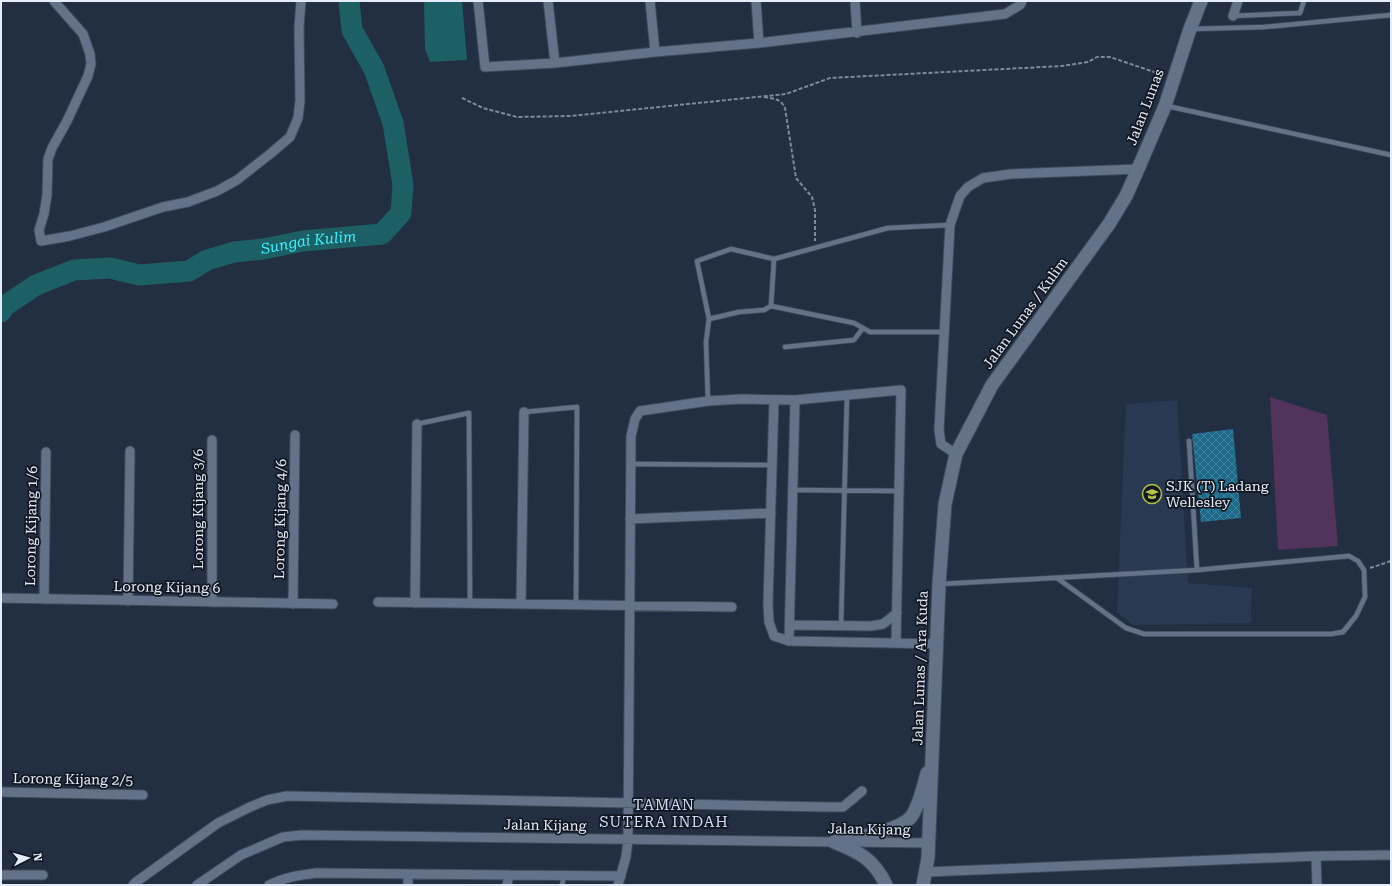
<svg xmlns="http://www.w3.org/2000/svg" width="1392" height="886" font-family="'Roboto Serif',serif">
<defs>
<pattern id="building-cross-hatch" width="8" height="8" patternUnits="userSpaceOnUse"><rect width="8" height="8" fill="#1e6a8a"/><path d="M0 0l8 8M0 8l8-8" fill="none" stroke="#3f809b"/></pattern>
</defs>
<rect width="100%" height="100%" fill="#222f43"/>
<path fill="#293951" d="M1177,400l11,183 64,5 -1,35 -118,2 -16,-13 9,-208z"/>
<path fill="#51335c" d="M1270,397l57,18 11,131 -60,4z"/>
<path fill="#1c5f64" d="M424,1h38l5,59 -37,2 -5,-13z"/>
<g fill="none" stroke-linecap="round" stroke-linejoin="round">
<path stroke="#1c5f64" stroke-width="21" id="s1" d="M1,312l5,-7 30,-20 38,-15 36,-2 29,7 50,-4 18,-11 27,-8 29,-3 40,-8 79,-7 19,-21 2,-28 -10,-62 -19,-54 -22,-39 -3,-29"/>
</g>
<path fill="url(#building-cross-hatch)" d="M1233,429l8,89 -40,4 -9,-88z"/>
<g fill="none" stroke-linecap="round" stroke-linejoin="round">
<g stroke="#3f4a5b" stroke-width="6">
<path id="service" d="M1233,16l67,-3 4,-12
M1192,29l72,-2 127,-12
M1167,106l224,49
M771,306l3,-47
M709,319l30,-7 25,-2 7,-4 83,17 16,9h74
M785,347l69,-7 9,-12
M708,401l-2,-59 3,-23 -12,-58 34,-12 43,10 114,-31 62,-3
M524,412l53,-5 -1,198
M417,424l52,-11 1,191
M1189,441l8,129
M631,464l141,1
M793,490l106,1
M941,584l256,-14 152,-14 9,5 6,9 1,27 -9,19 -13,16 -12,2h-187l-18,-6 -69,-50
M841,626l6,-231
M562,885l2,-9"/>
</g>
<g stroke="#3f4a5b" stroke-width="11">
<path id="minor" d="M54,1l29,33 7,20 1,10 -3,12 -21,45 -15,27 -4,11 -1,36 -3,19 -5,16 2,11 29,-5 34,-9 59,-20 25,-5 29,-11 20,-11 33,-26 20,-17 8,-19 2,-17 -1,-74 2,-26
M478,1l7,66 70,-4 100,-11 104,-9 246,-29 15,-9 2,-4
M548,1l7,62
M650,1l5,51
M756,1l3,42
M855,1l2,32
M1233,16l5,-15
M774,400l-6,203 1,19 5,14 15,5 149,3
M956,454l-15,-10 -2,-14 11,-205 10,-29 8,-9 15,-9 28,-4 127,-5
M630,519l141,-6
M1,598l332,6
M44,599l2,-147
M128,601l2,-150
M212,602v-162
M378,602l354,5
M415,603l2,-179
M293,604l2,-169
M521,604l3,-192
M790,625l81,1 12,-2 14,-11
M789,641l6,-241
M1,792l142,3
M854,842l75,1
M1316,856l1,29
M926,872l390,-16 75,-1
M408,874v11
M1,875h42
M133,885l3,-3 82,-59 32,-16 17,-7 20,-4 542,11h14l19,-16
M197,885l44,-30 42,-18 19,-2 537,7
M269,885c16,-8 31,-10 48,-12l304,3
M507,885l2,-10
M618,885l8,-28 2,-17 3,-404 4,-17 5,-8 68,-10 33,-2 54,1 106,-10 -5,253"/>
</g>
<g stroke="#3f4a5b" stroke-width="15">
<path id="secondary" d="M834,842c19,-4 64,-10 77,-25 7,-9 13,-32 16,-44
M834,842c25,10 40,17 52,43
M923,885l5,-27 11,-274 6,-80 11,-50 36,-69 117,-161 17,-28 12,-27 27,-63 25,-77 11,-28"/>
</g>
<path stroke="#7f899b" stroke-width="2" stroke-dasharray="4 2" stroke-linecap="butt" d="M764,97c10,2 16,1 21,11l11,70 16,19 3,13v31
M462,98l21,10 34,9 54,-1 215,-22 44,-16 232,-12 26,-4 9,-5h13l53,18
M1370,568l21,-7"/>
<use href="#service" stroke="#637289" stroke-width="4.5"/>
<use href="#minor" stroke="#637289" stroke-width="9"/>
<use href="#secondary" stroke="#637289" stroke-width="13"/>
</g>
<defs>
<g id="school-ring" transform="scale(1)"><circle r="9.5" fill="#111720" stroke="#b3c24b" stroke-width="1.5"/><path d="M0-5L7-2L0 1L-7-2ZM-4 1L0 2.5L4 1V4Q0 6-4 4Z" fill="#b3c24b"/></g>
</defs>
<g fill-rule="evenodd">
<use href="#school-ring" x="1152" y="494"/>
</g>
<g text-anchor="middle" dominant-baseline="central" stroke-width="3.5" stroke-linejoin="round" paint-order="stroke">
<g font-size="14" fill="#e5edfb" stroke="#111720">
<text transform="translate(1145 107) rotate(-69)">Jalan Lunas</text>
<text transform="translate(1025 313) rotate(-54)">Jalan Lunas / Kulim</text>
<text transform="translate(198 509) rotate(-90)">Lorong Kijang 3/6</text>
<text transform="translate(280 519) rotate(-89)">Lorong Kijang 4/6</text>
<text transform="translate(31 526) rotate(-89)">Lorong Kijang 1/6</text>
<text transform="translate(167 587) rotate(1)">Lorong Kijang 6</text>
<text transform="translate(920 668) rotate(-88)">Jalan Lunas / Ara Kuda</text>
<text transform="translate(73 779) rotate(1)">Lorong Kijang 2/5</text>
<text transform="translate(545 825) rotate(1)">Jalan Kijang</text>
<text transform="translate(869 829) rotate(1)">Jalan Kijang</text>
</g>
<g font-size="14" fill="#e5edfb" stroke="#111720" text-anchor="start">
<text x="1166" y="486">SJK (T) Ladang<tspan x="1166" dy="16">Wellesley</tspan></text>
</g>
<g font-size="15" font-style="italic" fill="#39f1fd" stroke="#111720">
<text stroke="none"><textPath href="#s1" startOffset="326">Sungai Kulim</textPath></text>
</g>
<g font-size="15" letter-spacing="1" fill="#cdddf8" stroke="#111720">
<text x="664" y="805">TAMAN<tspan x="664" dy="17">SUTERA INDAH</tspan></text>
</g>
</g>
<rect width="1392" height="886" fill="none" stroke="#e5edfb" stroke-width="4"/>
<g transform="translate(28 858) rotate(84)" stroke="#111720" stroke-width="3" paint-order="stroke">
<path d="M0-3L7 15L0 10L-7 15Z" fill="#e5edfb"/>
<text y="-6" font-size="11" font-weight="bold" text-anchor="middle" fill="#e5edfb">N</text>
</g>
</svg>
